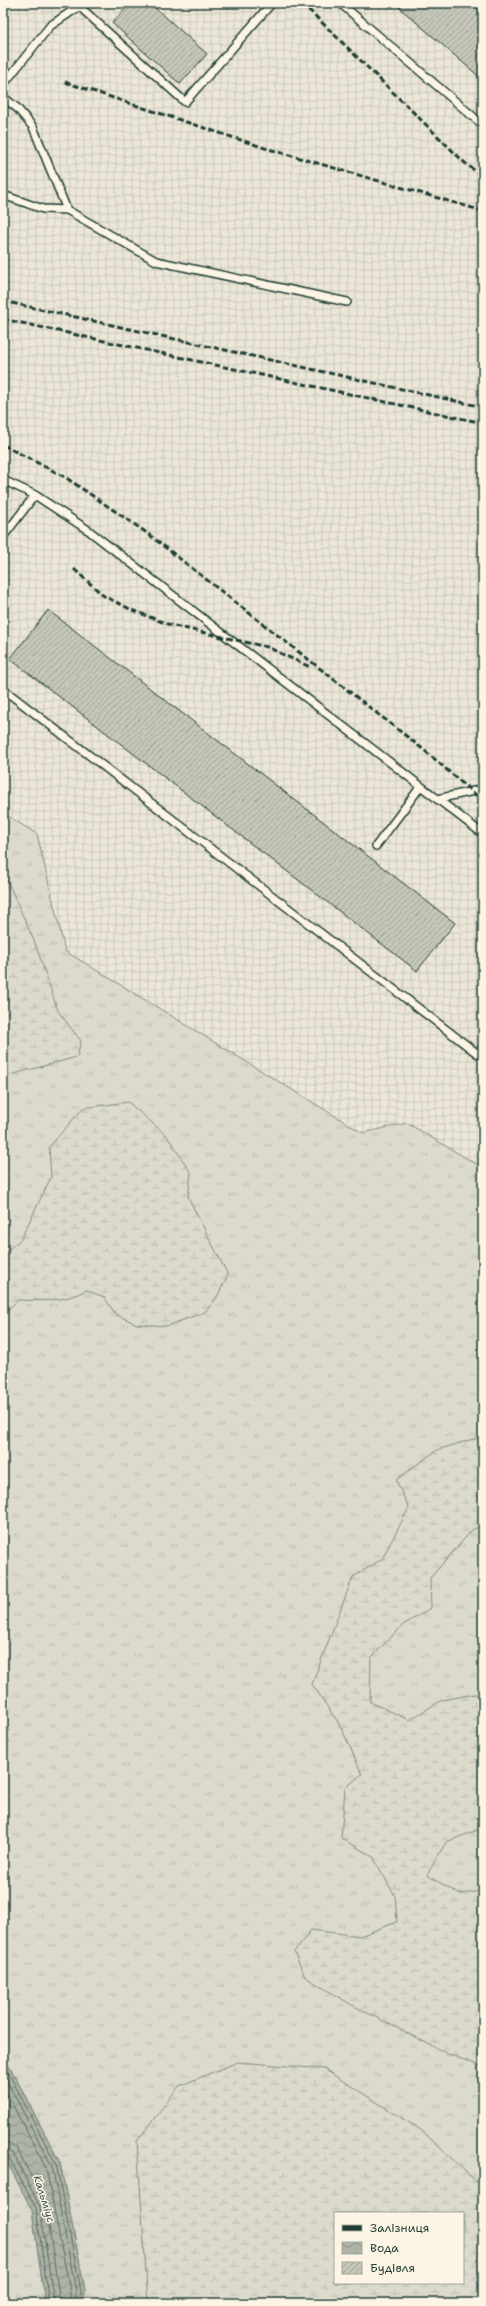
<svg xmlns="http://www.w3.org/2000/svg" width="486" height="2306" font-family="'Shantell Sans',sans-serif">
<defs>
<pattern id="industrial-grid" width="8" height="8" patternUnits="userSpaceOnUse"><rect width="8" height="8" fill="#ece7d8"/><path d="M0 4h8M4 0v8" fill="none" stroke="#cac7ba"/></pattern>
<pattern id="grass-tufts" width="24" height="20" patternUnits="userSpaceOnUse"><rect width="24" height="20" fill="#dcdacc"/><path d="M3 7l-1-3M5 7V3M7 7l1-3M15 17l-1-3M17 17v-4M19 17l1-3" fill="none" stroke="#bcbcb0"/></pattern>
<pattern id="wetland-marsh" width="20" height="14" patternUnits="userSpaceOnUse"><rect width="20" height="14" fill="#dcdacc"/><path d="M1 5h8M5 5V1M11 12h8M15 12V8" fill="none" stroke="#bcbcb0"/></pattern>
<pattern id="water-waves" width="16" height="10" patternUnits="userSpaceOnUse"><rect width="16" height="10" fill="#aeb3a7"/><path d="M0 5q4-4 8 0t8 0" fill="none" stroke="#8d9389"/></pattern>
<pattern id="building-hatch" width="6" height="6" patternUnits="userSpaceOnUse"><rect width="6" height="6" fill="#c5c7b9"/><path d="M-1 1l2-2M0 6l6-6M5 7l2-2" fill="none" stroke="#9fa397"/></pattern>
</defs>
<rect width="100%" height="100%" fill="#fcf5e5"/>
<filter id="ink" filterUnits="userSpaceOnUse"><feTurbulence type="fractalNoise" baseFrequency=".025" numOctaves="2"/><feDisplacementMap in="SourceGraphic" scale="8" xChannelSelector="R" yChannelSelector="G"/><feConvolveMatrix kernelMatrix="1 2 1 2 8 2 1 2 1" color-interpolation-filters="sRGB"/></filter>
<g filter="url(#ink)">
<path fill="url(#industrial-grid)" d="M3,3h480v1165l-76,-45 -44,10 -298,-182 -28,-117 -34,-21z"/>
<path fill="url(#grass-tufts)" stroke="#7e8c80" fill-rule="evenodd" d="M3,813l34,21 28,117 298,182 44,-10 76,45v1135h-399l1,-13 -25,-127 -50,-96 -7,-5zM335,2213h128v70h-128z
M3,2154l29,56 13,93h-42z"/>
<path fill="url(#wetland-marsh)" stroke="#7e8c80" fill-rule="evenodd" d="M3,871l32,72 23,68 23,30 -4,16 -74,20z
M128,1102l39,34 24,37 -3,24 40,78 -12,24 -11,13 -38,14 -30,-2 -21,-9 -12,-18 -18,-7c-21,12 -44,11 -68,10l-15,14v-60l18,-15 30,-62 -2,-30 34,-39z
M483,1436v90l-10,3 -43,49 1,30 -28,17 -32,33 -1,44 39,18 33,-20 33,-6 8,4v130l-37,14 -19,33 32,19 24,-3v176l-35,-13 -96,-49 -47,-28 -11,-25 17,-22 49,6 37,-14 -2,-26 -22,-39 -32,-19 4,-50 17,-14 -21,-47 -29,-43 41,-107 29,-18 27,-51 -13,-28 41,-30z
M238,2062l86,7 97,61 62,58v115h-335l-11,-162 42,-55zM335,2213h128v70h-128z"/>
<path fill="url(#water-waves)" stroke="#758479" d="M3,2062l7,5 50,96 25,127 -1,13h-39l-13,-93 -29,-56z"/>
<g fill="none" stroke-linecap="round" stroke-linejoin="round">
<path stroke="#586c62" stroke-width="1" d="M3,2067l4,3 49,94 25,127v12
M3,2074l49,92 24,125v12
M3,2087l43,81 24,123v12
M3,2143l8,1 6,5 29,56 14,98
M3,2149l10,4 27,54 14,96
M3,2154l5,2 28,52 13,95"/>
</g>
<path fill="url(#building-hatch)" stroke="#1f3d34" d="M131,3h19l57,51 -27,30 -68,-61z
M394,3h89v77z
M48,610l407,313 -38,48 -407,-312z"/>
<g fill="none" stroke-linecap="round" stroke-linejoin="round">
<g stroke="#1f3d34" stroke-width="10">
<path id="service" d="M340,3l143,122
M80,7l105,95 87,-99
M3,85l47,-59 34,-23
M3,97l14,11 16,19 34,83
M3,195l40,14 24,1 89,51 191,41
M3,480l32,15 53,35 395,304
M3,537l32,-42
M3,689l475,365 5,-7
M437,799l46,-10
M376,846l45,-60"/>
</g>
<use href="#service" stroke="#fcf5e5" stroke-width="7"/>
<path stroke="#1f3d34" stroke-width="3" stroke-dasharray="6 3" stroke-linecap="butt" d="M302,3l163,160 18,14
M65,82l200,66 218,63
M3,301l480,106
M3,319l480,104
M3,445l62,32 82,56 277,217 59,51
M74,569l30,27 28,14 38,15 97,22 43,20"/>
</g>
</g>
<g text-anchor="middle" dominant-baseline="central" stroke-width="3" stroke-linejoin="round" paint-order="stroke">
<g font-size="11" font-style="italic" fill="#435a51" stroke="#fcf5e5">
<text transform="translate(44 2199) rotate(73)">Кальміус</text>
</g>
</g>
<rect width="486" height="2306" fill="none" stroke="#fcf5e5" stroke-width="16"/>
<rect x="8" y="8" width="470" height="2290" fill="none" stroke="#1f3d34" stroke-width="1.5" filter="url(#ink)"/>
<rect x="334" y="2212" width="130" height="72" fill="#fcf5e5" stroke="#a4ab9e"/>
<rect x="342" y="2225" width="20" height="6" fill="#1f3d34" stroke="#a4ab9e"/>
<text x="370" y="2232" font-size="12" fill="#1f3d34">Залізниця</text>
<rect x="342" y="2242" width="20" height="12" fill="url(#water-waves)" stroke="#a4ab9e"/>
<text x="370" y="2252" font-size="12" fill="#1f3d34">Вода</text>
<rect x="342" y="2262" width="20" height="12" fill="url(#building-hatch)" stroke="#a4ab9e"/>
<text x="370" y="2272" font-size="12" fill="#1f3d34">Будівля</text>
</svg>
